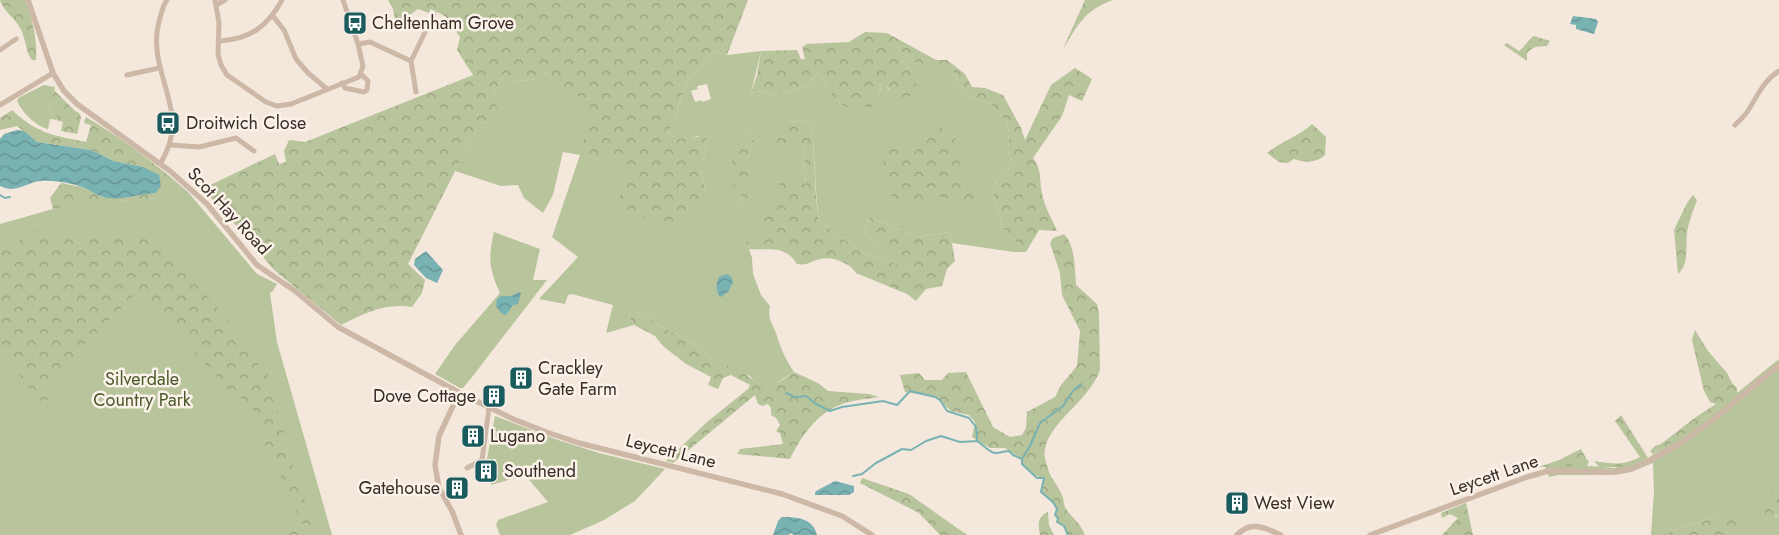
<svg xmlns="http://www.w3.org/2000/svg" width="1779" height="535" font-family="Jost,sans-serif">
<defs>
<pattern id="forest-crowns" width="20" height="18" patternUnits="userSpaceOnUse" patternTransform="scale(1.25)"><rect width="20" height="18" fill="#b8c49b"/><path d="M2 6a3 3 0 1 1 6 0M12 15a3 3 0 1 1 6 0" fill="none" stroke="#97a07e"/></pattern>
<pattern id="water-waves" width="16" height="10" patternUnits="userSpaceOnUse" patternTransform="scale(1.25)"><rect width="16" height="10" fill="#79b2b3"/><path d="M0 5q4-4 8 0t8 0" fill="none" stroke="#649192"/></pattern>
</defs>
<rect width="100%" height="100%" fill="#f4e8dc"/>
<path fill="#b8c49b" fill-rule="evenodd" d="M895,45c9,8 18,19 29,21 10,1 19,1 28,3l6,13 11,14 22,8 15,17 3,11 -1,16 4,13 -4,10 -12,9 -3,17 4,8 5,22 24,25h-12l-62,-9 -2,-11 -33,5 -48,-20 -5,17 54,38 -55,-19 -44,-32c-4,-31 -4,-62 -7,-94l-7,-7 -19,2 3,17 14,6 3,39 -32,27 -11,-3v23l-16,11 5,16 1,16 8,21 9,11c-3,13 3,18 7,30 4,13 9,24 17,36l-19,12 -10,1 -10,-4 -5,-5 -30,-10 -10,-7 -15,-14 -14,-9 -22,-10 -9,-8 -18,-8 -3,7 5,8 -28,8 7,-28 -41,-11 -4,1 -3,9 -26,-5 39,-42 -26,-20 28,-82 -17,-3 -10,43 -10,18 -19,-15 -6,-13 -17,1 -46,-15 24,-47 9,-3 5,-25 12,-23 11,9 20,-3 7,-6 6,-1 24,24 19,3v59l44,7 70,30 -5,-25 6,-26 -9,-8c-13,4 -19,5 -30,-3l7,-15 10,-32 28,-35 14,4 34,-4 -10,42 10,-2 16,4 28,-8 14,-14 15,25 11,9h26l10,-19 1,-8 7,10 24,-16 -9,-11zM707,84l4,15 -9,3 -1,-2 -6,2 -4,-11 7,-2 -1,-3zM745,132l9,8 -5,12 -2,10 2,33 -12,20 -2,-2 7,-18z
M44,85l11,2 -6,26 8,4 -1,3 -6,-1 -2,10c-12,-3 -27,-17 -31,-29l3,-3z
M167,174l21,18 69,82 20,10 -4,7 -3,2 7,49 55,193h-332v-311l53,-15 35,-6 71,-5z
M494,232l46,17 -7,31h14l-75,97 -9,11h-3l-25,-14 20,-29 45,-52c-11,-24 -12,-35 -6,-61z
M1779,359v130l-11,2 7,26 4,-1v19h-52l1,-5 16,-15h-21l-39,11 -21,9h-12l3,-43 -1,-29 -22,9 -16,3h-57l-9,2 -4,-11 30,-1 40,3 33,-10 62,-43z
M495,416l63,24 41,13 66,16 -30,32 -31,19 -34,15h-70l-4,-10 2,-5 50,-18 -23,-27 -34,10 5,-26h-9z"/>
<path fill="url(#forest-crowns)" d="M0,0h25c7,17 13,42 11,60h-4c-7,-8 -6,-24 -13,-34 -6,-9 -16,-16 -19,-26z
M388,0h360l-21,55 -14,-4 -28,35 -10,32 -7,15c15,12 22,1 38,5l1,6 -6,26 5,25 -14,17 -17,11 -40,-7 -21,-9 22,-41 -44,-8 -11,-5 11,-54 -19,-3 -26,-12 2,-12 -6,1 -3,7 -4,-1 -21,3 -10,-9 -12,23 5,14 -10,11 -9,3 -71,140 17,16 -3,13 -10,14c-27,-4 -47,6 -71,18l-67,-55 -53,-62 -19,-19 73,-35 4,10 7,-2 -2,-11 5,-11 16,2 168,-67 -16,-25 3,-13 -15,-21 -14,-7 -2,4 -11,-4 -22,16 -3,-16z
M1085,0h28c-30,11 -35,25 -51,51z
M865,32l22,1 49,27h11l18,14 7,13 13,1 18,7 18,33 4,12 26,-55 24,-17 17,11 -10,22 -13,-6 -7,21 -29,42c9,11 6,22 9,35 2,13 10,26 15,38l-18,-1 -13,22 -24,-25 -5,-22 -4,-8 3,-17 12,-9 4,-10 -4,-13 1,-16 -3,-11 -15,-17 -22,-8 -11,-14 -6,-13c-10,-2 -20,-1 -29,-3 -11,-3 -19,-13 -27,-20l8,17 9,11 5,18c-18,11 -24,3 -36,-11l-1,6 -9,20h-27l-11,-9 -15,-25 -14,14 -28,8 -16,-4 -10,2 6,-18 4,-24 36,-1 4,9h4l-3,-12 5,-3 42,-2z
M1534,36l16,5 -3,5c-9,1 -13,-1 -20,7v8l-23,-16 3,-2 12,8c6,-4 9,-12 15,-15z
M54,90l20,20 6,4 1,4 -4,16 -16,-3 2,-9 -7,-2 1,-3 -8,-4z
M12,110c26,24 40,25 74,32l5,-17 -7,-2 2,-6c29,17 55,36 81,57l-8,24 -66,5 -40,6 -3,-11 11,-15 20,4 27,11 29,-2 8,-2 11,-1 -13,-26 -29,-6 -23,-11 -54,-8 -20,-16 -17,4v-12z
M805,120l7,7c3,32 2,63 7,94l44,32 53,18 -52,-37 5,-17 48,20 33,-5 5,29 -8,8 -5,17 -16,3 -10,12 -9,-7 -51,-21c-6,-10 -24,-17 -36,-14 -10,2 -11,7 -23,5 -13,-20 -27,-13 -48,-15l-3,-7 17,-11 -5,-8 5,-3v-12l11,2 6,-28 26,2 -3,-39 -14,-5 -12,12 -15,-10 24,-20z
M1312,124l14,13 -1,18c-9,8 -20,8 -31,4l-6,4 -9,-1 -12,-9c15,-12 32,-17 45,-29z
M939,126l26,21 -8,26 20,14 -5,14 -32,-4 -42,9 -16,-25 3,-42 30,13z
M745,132l9,8 -5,12 -2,10 8,9 -6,24 -12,21 -2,-3 7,-18 -12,-14 -1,-10 11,-38z
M1693,195l4,5c-3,9 -7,18 -9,27 -4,15 3,36 -10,47l-4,-44 13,-27z
M34,231l122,4 80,95 23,24 3,6 -25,31 -3,2 -5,-2 -87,-98 -10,4 -85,86 1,16 -5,4 -7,-4 -36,-53v-93z
M1064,234c11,10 11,36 12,51l21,19 2,10 1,56c-11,31 -50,51 -55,79 -2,7 2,16 4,23 3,8 10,15 13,23 2,4 1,8 3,12 5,10 14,13 20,28h-17l-4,-9 -7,-4 1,-4 -3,-3 2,-7 -16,-16 3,-14c-9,-1 -15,-8 -22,-14v-5l-17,-11h-15l-18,-11 3,-15 -6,-7 -18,-4 -16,-14 -30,-5 -5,-17 19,-2 6,7h17l6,-7 18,-1 27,55 17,10 12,-2 4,-7 1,-16 28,-15 6,-12 16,-19 3,-35 -18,-36 -2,-22 -10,-30 3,-5z
M632,310l18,8 9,8 22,10 14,9 15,14 10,6c21,-2 33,23 53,19 7,-1 15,-8 21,-12l24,11 10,8 41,3 10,3c-12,2 -28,3 -39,8 -24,9 -39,32 -50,54l-53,-5 3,-5 43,-5 -3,-11 -4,-2 4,-6 -4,-7 -5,-3v-7l-3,-4 -6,2 -4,-2 -3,-9 -82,68 -7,-2 41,-39 41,-33 2,-4 -19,-10 -8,3 -5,11 -10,-4 3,-8 -25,-13 -23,-18 -8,-10 -21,-11 -5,-8z
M1695,330l13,21 19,22 5,10 5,5v6l-50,38 -34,22 -3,-3 5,-5 6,-2 35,-27 20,-13 -6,-2 -6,-11 -10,-42 -2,-10z
M268,370l-1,18 10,21 17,60 22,62 -13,-7 -16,-31 -10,-27 -10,-16 -16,-47 -11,-5z
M1621,415l27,43 -22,9h-27l-5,-6c19,3 28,5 46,-4l-25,-36z
M1581,449l6,11 2,1 -2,5 -48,1 20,-7z
M862,478l47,16 58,41h-27l-21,-22 -59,-30z
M1779,489v27l-13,-1 -6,-9 8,-15z
M1466,503l7,32h-31l16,-17 -8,-4 -8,4 -1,-5z
M1048,512l1,13 5,10h-14c-2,-11 -3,-18 8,-23z
M1723,515h21l3,5 -14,10h-5l-1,5h-64l21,-9z
M281,524l28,8 3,3h-38l2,-5z"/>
<path fill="url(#water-waves)" d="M1573,16l23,3 2,3 -4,12 -18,-5v-4l-6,-1z
M17,130l7,1 13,11 54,8 23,11 29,6 16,8 2,10 -5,8c-16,1 -33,7 -49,5 -9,-2 -17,-8 -25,-11 -11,-4 -30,-7 -42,-6 -15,2 -24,13 -40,5v-47l4,-5z
M426,251l17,19 -6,13 -11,-5 -12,-13 1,-6z
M726,274l5,2 2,6 -5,10 -7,5c-6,-5 -5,-13 -2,-20z
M518,292l3,1 -3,11 -5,1 -7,10 -4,-1 -6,-8 1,-7 4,-3h11z
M835,481l19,5v6l-5,3h-34v-2l1,-2z
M782,517c15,0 31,1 35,18h-24l-1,-2 -4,2h-15l5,-14z"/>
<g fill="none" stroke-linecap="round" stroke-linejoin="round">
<path stroke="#79b2b3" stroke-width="2" d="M0,195l5,3 5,-1
M786,393l9,4 11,-1 10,8 14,7 12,-4 41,-6 14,4 13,-14 25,6 5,3 7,11 22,7 7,9 1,14c6,3 12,12 19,12 4,0 9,-2 13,-2l4,4 9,4v5l15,14h7l-3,14 12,10 4,7 -2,6 3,3 -1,4 7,4 4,9
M1022,459l8,-13 10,-23 23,-17 10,-15 8,-7
M853,476l9,-2 14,-11 26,-14 9,1 15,-9 15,-5 19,6 17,-1"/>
<path stroke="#cdb8a7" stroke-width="5" d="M215,0l4,23 -1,31 3,11 6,10 39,27 11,4 14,-2 68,-27 4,-11 -5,-22 -15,-44
M216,5l9,-5
M273,16l11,14 12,29 12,14 19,16
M220,41c30,-2 47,-14 62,-41
M358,44l12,-2 41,19
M0,50l16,-11
M127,75l32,-7
M342,83l3,5 19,4 3,-2 1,-9 -7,-7
M416,92l-5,-31 23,-47
M0,105l53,-32
M1735,125c5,-5 11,-10 14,-16 9,-14 15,-29 30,-38
M171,145l28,2 37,-9 18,13
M161,163c8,-15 14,-31 11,-48 -5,-34 -23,-62 -12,-97 2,-7 3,-13 7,-18
M467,468l15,-8 7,-52"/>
<path stroke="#cdb8a7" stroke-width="5.5" d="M28,0l25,73 11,18 13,13 93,67 37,33 50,61 38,26 43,36 124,67 51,25 33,13 33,11 203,51 60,22 30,19
M459,393l-20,43 -4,29 4,23 13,23 9,24
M1237,535c14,-15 28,-7 44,0
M1370,535l157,-58 21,-6 67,1 16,-3 20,-9 31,-18 32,-23 65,-54"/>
</g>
<defs>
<g id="bus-square" transform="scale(1.25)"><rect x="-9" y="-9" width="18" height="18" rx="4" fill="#1a5b5e" stroke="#fbf2e9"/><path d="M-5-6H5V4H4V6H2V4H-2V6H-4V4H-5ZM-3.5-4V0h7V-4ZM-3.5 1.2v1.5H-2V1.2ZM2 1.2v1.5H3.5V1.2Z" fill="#fff"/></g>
<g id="building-square" transform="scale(1.25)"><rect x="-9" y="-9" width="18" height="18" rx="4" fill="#1a5b5e" stroke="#fbf2e9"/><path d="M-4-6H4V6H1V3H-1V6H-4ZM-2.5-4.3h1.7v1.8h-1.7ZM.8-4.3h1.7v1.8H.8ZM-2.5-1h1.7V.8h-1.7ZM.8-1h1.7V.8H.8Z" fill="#fff"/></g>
</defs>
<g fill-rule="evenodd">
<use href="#bus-square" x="355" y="23"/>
<use href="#bus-square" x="168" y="123"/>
<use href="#building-square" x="521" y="378"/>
<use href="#building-square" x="494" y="396"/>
<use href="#building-square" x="473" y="436"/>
<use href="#building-square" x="486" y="471"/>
<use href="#building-square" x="457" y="488"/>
<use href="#building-square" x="1237" y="503"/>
</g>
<g text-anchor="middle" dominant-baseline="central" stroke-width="5" stroke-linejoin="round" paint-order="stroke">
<g font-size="18" fill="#392d28" stroke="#fbf2e9" text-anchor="start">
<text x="372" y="23">Cheltenham Grove</text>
<text x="186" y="123">Droitwich Close</text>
<text x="538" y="368">Crackley<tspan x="538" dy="21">Gate Farm</tspan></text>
<text x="476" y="396" text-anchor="end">Dove Cottage</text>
<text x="490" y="436">Lugano</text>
<text x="504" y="471">Southend</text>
<text x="440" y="488" text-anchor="end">Gatehouse</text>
<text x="1254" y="503">West View</text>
</g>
<g font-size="18" fill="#392d28" stroke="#fbf2e9">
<text transform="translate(229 211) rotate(47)">Scot Hay Road</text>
<text transform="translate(671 451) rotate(14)">Leycett Lane</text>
<text transform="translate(1494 475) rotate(-19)">Leycett Lane</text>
</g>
<g font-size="18" fill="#49592a" stroke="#fbf2e9">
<text x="142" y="379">Silverdale<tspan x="142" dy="21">Country Park</tspan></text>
</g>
</g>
</svg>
